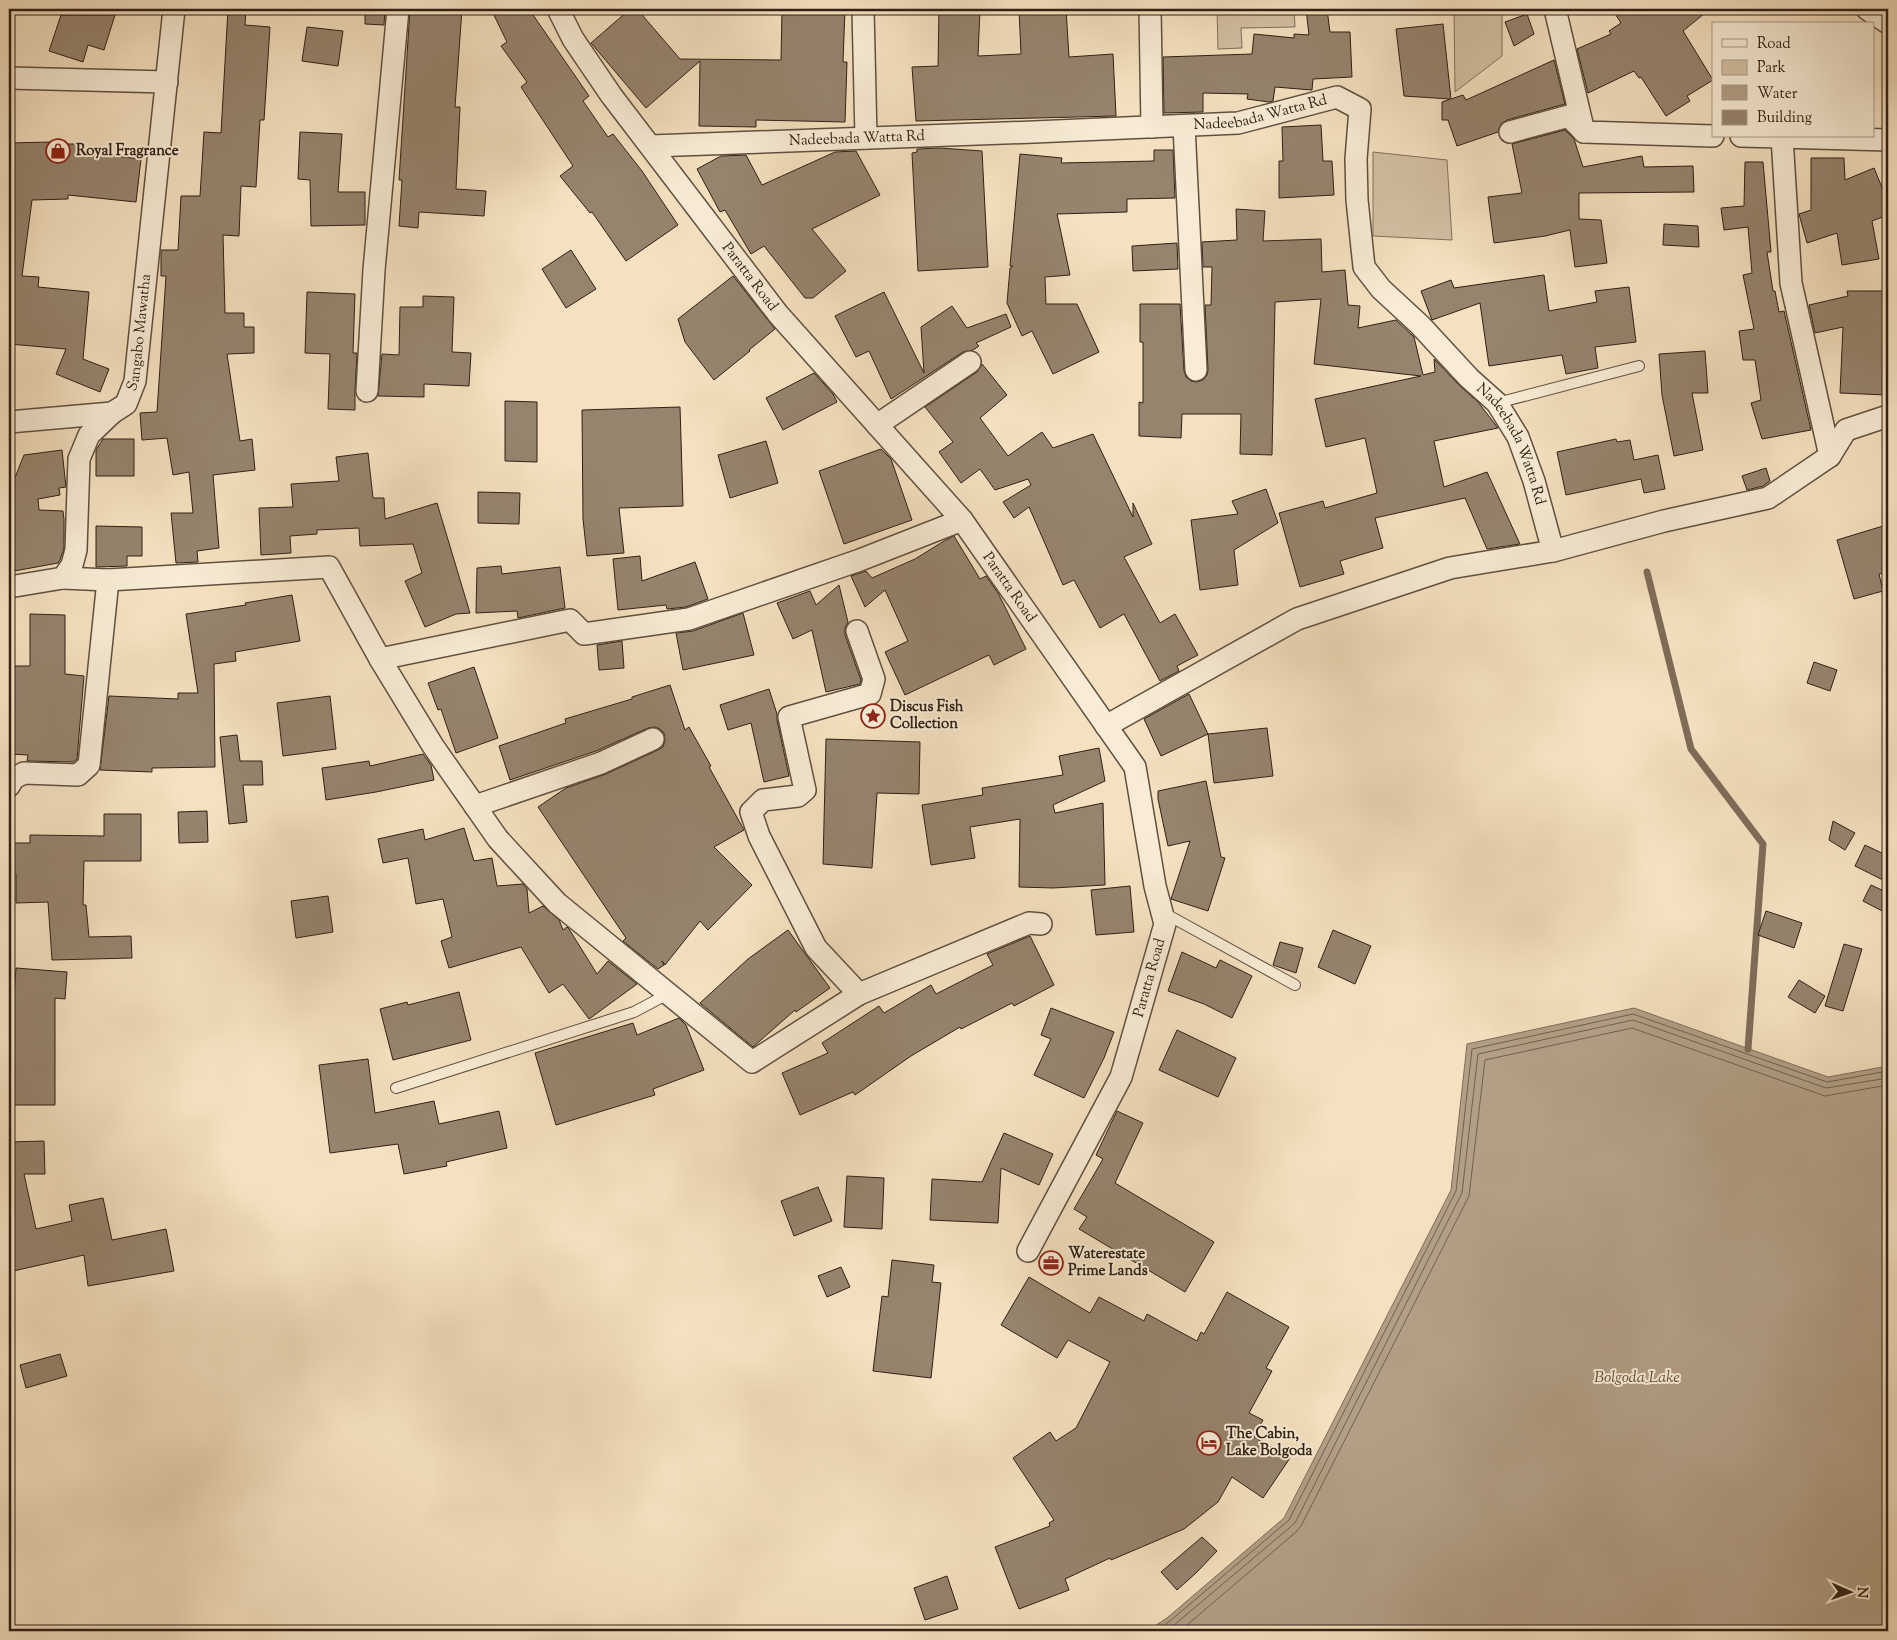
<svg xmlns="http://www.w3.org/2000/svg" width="1897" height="1640" font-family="'Sorts Mill Goudy',serif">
<rect width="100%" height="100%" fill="#f5e1c0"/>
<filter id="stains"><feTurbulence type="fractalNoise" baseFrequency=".004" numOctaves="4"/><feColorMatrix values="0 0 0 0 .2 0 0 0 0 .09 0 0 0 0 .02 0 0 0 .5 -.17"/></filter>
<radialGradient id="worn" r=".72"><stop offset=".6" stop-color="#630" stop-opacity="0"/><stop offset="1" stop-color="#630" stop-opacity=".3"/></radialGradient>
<path fill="#d3c0a3" stroke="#81705c" d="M1217,9h77l1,18 -54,1 1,20 -24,1z
M1454,9h48v47l-47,36z
M1373,152l74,8 5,80 -79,-4z"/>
<path fill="#b29f86" stroke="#7e6c59" d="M1634,1008l194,69 60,-11v565h-741l20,-13 117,-100 167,-328 16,-146z"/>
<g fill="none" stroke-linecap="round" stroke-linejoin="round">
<path stroke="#70604e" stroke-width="1" d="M1156,1631l14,-10 119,-101 167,-329 16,-142 161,-35 194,68 61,-11
M1167,1631l128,-108 167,-330 16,-139 155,-34 193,68 62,-10
M1180,1631l116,-99 5,-6 168,-330 16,-136 147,-32 193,68 63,-11"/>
<path stroke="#7e6c59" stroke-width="7" d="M1647,572l44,177 72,95 -15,205"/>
</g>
<path fill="#96846e" stroke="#2f2016" d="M228,9h18l-1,16 25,2 -6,93h-4l-4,67 -15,-1 -2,50 -16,-1 2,78h19v14h10v26l-27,1 13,87 12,-2 3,31 -42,5 6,73 -22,3 1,11 -22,1 -5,-50h22l-4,-41 -16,3 -6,-37 -25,2 -2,-27 17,-1 9,-136h-5v-26h17l3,-54h19l4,-64 17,1z
M365,9h20l-1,16 -19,-1z
M410,9h52l-7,98h5l-4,82 30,2 -2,25 -65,-4 -1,16 -19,-2 3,-46h-3z
M491,9h38l60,87 -6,5 25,36 5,-3 29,37 36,54 -52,36 -34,-49 -2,1 -30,-37 13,-10 -52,-79 6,-5 -26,-36 6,-4z
M630,9h7l43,50 101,1 1,-51h63l-2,53h4l-2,60 -89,-2v7l-57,-1 1,-65 -54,47 -55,-65z
M939,9h41l-2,47 43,-2 -2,-45h47l3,48 44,-3 3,62 -200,5 -4,-54 26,-1z
M1306,9h21l3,23h20l2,45 -39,2 -1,11 -37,-3 -2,14 -4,1 -22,-3 1,-5 -45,-1v19l-39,1 -1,-56 89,-3 2,-20 40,4v-4l15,1z
M1612,9h98l-27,22 30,49 -26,16 3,5 -24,15 -25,-39 -2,1 -5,-7 -46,22 -11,-44 34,-15 -2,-3 12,-8z
M1527,14l7,20 -20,12 -9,-24z
M61,15h54l-11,35 -16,-5 -5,17 -34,-11z
M1443,24l8,75 12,-4 3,5 88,-40 11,44 -58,16 -6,4 -3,8 -41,14 -9,-26h-6v-18l8,-3 -46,-3 -8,-67z
M307,27l36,4 -5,35 -36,-5z
M1321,125l2,36h9l2,34 -55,3v-37h4l-1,-34z
M1565,130l9,9 9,28 59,-11 2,11 49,-1 1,26 -115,1v26l22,1 6,43 -32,4 -5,-37 -25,6 -51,7 -6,-46 34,-4 -10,-49z
M300,132l42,2 -4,58h27v33l-54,1 -1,-46 -12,-1z
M51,142v2h27v8l63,7 -5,43 -68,-7v4l-36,1 -10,76 17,1 -1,10 51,5 -6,67 26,10 -9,23 -44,-18 10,-25 -57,-5v-201z
M940,148l42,3 6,116 -70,4 -6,-118 5,-1v-3z
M1154,150h19l2,48 -48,1v13l-70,2 13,61 -25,2 1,27h31l22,48 -46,22 -21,-43 -10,5 -15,-33 3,-35 3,-2h-3l10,-112 42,4 -1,5 93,-2z
M856,151l24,44 -68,34 34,42 -33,27h-8l-41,-52 -13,8 -26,-44 -5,2 -23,-43 24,-13 25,-1 16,30 73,-33z
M1811,158h33l1,22 29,-12 14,34v13l-16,6 7,38 -37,6 -5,-32 -30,10 -8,-29 12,-4z
M1745,162h18l8,90h-4l6,39h2l4,21 5,-1 27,119 -49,9 -11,-36 10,-3 -6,-40h-12l-4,-29 15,-2 -11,-54 9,-2 -4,-46 -24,3 -3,-22 23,-2z
M1236,209l29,2 -2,30 58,-2 1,33 23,-2 3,35 12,1 -2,22 38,-8 18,17 9,38 12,-3 -1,-13 26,27 18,16 20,26 -64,13 10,46 43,-15 33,72 -33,5 -22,-51 -90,20 8,30 -43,13 4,13 -44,13 -21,-74 44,-12 2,7 52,-15 -12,-55 -39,9 -11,-48 106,-23 -107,-12 7,-65 -46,3 -3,153 -32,-1 1,-40h-59l-1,24 -42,-2v-34l4,1v-61h-3v-38h40l4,67 2,6 5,4 6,1 6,-2 4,-5 1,-5 -3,-65h6l1,-38h-9l-1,-25 35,-2z
M1664,224l34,2 1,21 -36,-2z
M1177,243l1,26 -45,2 -1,-25z
M571,250l25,39 -30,19 -24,-39z
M1544,275l5,36 48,-9 -2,-11 34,-4 7,55 -41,5 3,21 -32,6 -4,-19 -73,11 -9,-63 -48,17 -11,-29 30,-11 3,8z
M733,276l42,53 -26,21 1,1 -36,29 -29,-38 -7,-23z
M1847,291h41l-2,104 -46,-2 3,-66 -28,6 -6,-28 39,-9z
M307,292l48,2 -2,59h4l-2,37v20l-27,-1 2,-55 -25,-1z
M884,292l40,81 -3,-46 31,-21 15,22 39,-14 5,13 -35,16 3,3 -6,4 -10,2 -72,47 -22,-48 -13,6 -21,-41z
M423,296l31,1 -2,55 19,1 -2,33 -45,-2v13l-46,-1 4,-42 17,1 1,-48h23z
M1705,351l3,42h-16l11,57 -29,6 -12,-61 -3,-41z
M982,364l25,31 -27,23 28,38 34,-24 11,16 40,-14 40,83v-14l19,41 -28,13 36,66 15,-9 23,41 -21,11 2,5 -19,10 -36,-67 -24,14 -26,-48 -11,5 -34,-78 -15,11 -11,-16 28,-17 -3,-6 -33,11 -15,-21 -19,14 -22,-31 14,-10 -28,-35 52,-35z
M814,373l19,21 4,8 -54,28 -17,-32z
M505,401l32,1v60l-32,-1z
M680,407l3,99 -64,2 5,45 -37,3 -4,-37 -1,-109z
M103,439h31v37h-38v-26z
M1616,439l1,3 13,-2 4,20 24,-5 7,34 -21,4 -3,-14 -75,16 -9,-43z
M766,441l12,42 -48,15 -12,-43z
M881,449l10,10 21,61 -68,24 -25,-73z
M62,450l4,37 -7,1 1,7 -22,4 1,11 24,1 1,8v29l-4,12 -2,3 -49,9v-87h3l12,-30z
M368,453l5,45h11l1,21 52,-16 33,110 -14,1 -31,13 -20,-46 17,-8 -9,-29 -53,2 -1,-18 -42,2v4l-27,2 1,17 -30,2 -2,-47 34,-1 -2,-23 48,-3 -3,-24z
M1766,468l4,13 -7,5 -16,4 -5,-14z
M1266,489l12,34 -44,27 4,35 -38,5 -9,-70 47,-6 -6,-13z
M478,492l42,1 -1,31 -41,-1z
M96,526l46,1v29h-15v10l-31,1z
M1883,526l5,18v28l-9,2 4,17 -29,8 -17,-59z
M954,536l26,43 6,-3 12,17 28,56 -32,16 -5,-10 -84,40 -20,-43 23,-11 -23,-51 -20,17 -14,-31 15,-5 6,7 43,-19 29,-18z
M640,556l2,25 53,-19 13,37 -22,8 -19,2 -1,-4 -48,5 -5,-51z
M501,566l1,8 58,-7 5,41 -47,10 -1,-7 -41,2 1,-45z
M839,585l9,37 -3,6v7l16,45 -1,4 -34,8 -14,-62 -19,9 -16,-36 33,-12 6,14z
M292,595l8,46 -65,11 1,9 -22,3 1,103 -63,1v4l-52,-2 9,-74 69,3v-6h20l-12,-79 60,-9 -1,-2z
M743,613l11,42 -71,15 -7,-37 17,-2z
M30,614l35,1v59l19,2 -7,83 -4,3 -46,-1 1,-6 -19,-1v-88h21z
M622,641l2,27 -25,2 -2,-25z
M1814,662l23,8 -7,21 -23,-8z
M474,667l24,71 -42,15 -15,-44 -3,1 -10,-27z
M670,685l15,45 4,-3 22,39 -2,1 35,63 -30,17 38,38 -44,45 -8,-9 -35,44 -3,-4 2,4 -6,4 -35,-28 3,-3 -88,-131 28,-19 40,-14 52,-24 5,-3 2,-6 -1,-8 -4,-4 -5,-2 -7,1 -52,23 -86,29 -11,-34 67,-23 -1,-4 67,-20v-2z
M769,689l8,25v6l12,56 -25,6 -13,-59 -23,7 -8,-25z
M1189,694l19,40 -47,22 -17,-37z
M330,696l6,53 -53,7 -6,-53z
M1267,728l6,48 -59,7 -6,-49z
M237,735l3,26h22l1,24h-20l4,37 -18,2 -9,-87z
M826,739l94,3 -1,52 -42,-1 -5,75 -49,-4z
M1099,748l6,33 -52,24 2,8 48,-10 2,82 -52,3 -34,-1 1,-68 -50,8 5,31 -44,7 -9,-60 61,-10 -1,-7 81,-13 -4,-19z
M423,754l8,11 3,15 -58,12 -50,8 -4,-32 47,-7 1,5z
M1206,781l15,76 4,1 -17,53 -37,-12 19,-58 -22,5 -10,-47v-8z
M207,811l1,31 -29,1 -1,-31z
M104,814h37v47h-57l-1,44h3l3,32 42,-1 1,22 -80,2 -4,-58 -32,1v-29h-7v-31h21v-8l74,1z
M1833,821l22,12 -10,17 -16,-10z
M464,828l10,33 18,-3 5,28 26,-2 4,5 2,24 14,-7 16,14 4,10 4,-3 2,2 28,45 11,-13 29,23 -48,35 -26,-35 -14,9 -28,-46 -72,21 -8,-27 11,-4 -9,-38 -27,5 -8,-46 -25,5 -5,-24 45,-10 2,11z
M1865,845l23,11v14l-5,10 -28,-14z
M1871,885l17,8v21l-25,-13z
M1130,886l4,46 -38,3 -5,-45z
M328,896l5,36 -37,6 -5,-37z
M1766,911l36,12 -8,25 -36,-13z
M788,930l42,58 -34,24 -1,-2 -42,37 -53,-44 48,-44z
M1333,930l38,16 -16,38 -37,-17z
M1030,936l24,49 -40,21 -2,-3 -51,26 -1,-2 -49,29 -56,39 -2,-3 -53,23 -18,-42 46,-20 -6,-10 57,-37 5,7 47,-28 5,9 57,-29 -6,-11z
M1280,942l23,6 -7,25 -23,-8z
M1844,944l18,5 -19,62 -18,-5z
M1182,952l34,16 4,-8 32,16 -20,42 -28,-14 -36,-13z
M16,968l51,4 -2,27 -10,-1v107h-46v-79h3z
M1799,980l26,16 -10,17 -27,-16z
M459,992l12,48 -78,20 -13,-51 27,-7 1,3z
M1051,1008l63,24 -10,26 -20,40 -50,-23 17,-36 -10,-4z
M679,1018l7,7 18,45 -51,19 2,6 -99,30 -21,-72 98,-30 4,12z
M1177,1030l59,28 -18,39 -59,-27z
M368,1059l7,54 59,-12 5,23 60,-13 8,37 -61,14 1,4 -43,8 -6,-30 -68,9 -11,-88z
M1117,1111l26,12 -28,60 99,59 -29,50 -106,-63 8,-12 -13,-8 29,-50 -7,-4z
M1004,1133l49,21 -14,31 -38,-17 -3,55 -68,-3 2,-41 50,3z
M44,1141l1,33h-21l12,55 36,-8 -3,-16 34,-7 9,42 54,-11 8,42 -86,15 -4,-31 -75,17v-130z
M847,1176l37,2 -2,51 -38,-2z
M818,1187l14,34 -38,15 -13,-35z
M892,1260l42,5 -2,17 9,1 -10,95 -58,-7 9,-75 6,1z
M841,1267l9,20 -23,10 -9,-21z
M1029,1277l61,36 9,-16 45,24 3,-7 50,27 4,-9 3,2 23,-42 62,35 -23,41 6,3 -23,42 14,7 -9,17 36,21 -27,40 -31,-21 -14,25 -34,27 -73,31 -1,-2 -45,21 4,11 -50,19 -24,-62 55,-21 -1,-3 5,-3 -41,-62 37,-26 6,9 20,-13 34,-66 -42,-22 -11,18 -56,-33z
M60,1354l7,22 -41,12 -6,-23z
M1202,1537l15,14 -21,22 -19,17 -16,-18z
M947,1576l11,33 -33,11 -11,-32z"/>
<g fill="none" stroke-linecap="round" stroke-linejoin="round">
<g stroke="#605040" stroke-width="12">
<path id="service" d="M1497,403l142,-37
M1164,913l131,72
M396,1088l238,-76 34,-18"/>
</g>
<g stroke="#605040" stroke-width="24">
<g id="minor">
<path id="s1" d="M558,9l15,30 38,56 167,219 184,206 173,247 20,119 10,38 -44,153 -93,174"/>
<path d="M863,9l3,129"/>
<path d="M1150,9l2,118"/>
<path d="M1555,9l29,123 129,4"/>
<path d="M1867,9l21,14"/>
<path d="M9,78l158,4"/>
<path d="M1184,126l12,244"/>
<path d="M1510,132l59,-16 15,16"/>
<path d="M1741,136l147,4"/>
<path d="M1782,137l9,146 39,173"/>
<path id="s2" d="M651,146l383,-14 204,-9 99,-26 23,12 -4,50 1,41 7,67 17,22 39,36 49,53 28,25 21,34 16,44 19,70"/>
<path d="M367,391l7,-121 24,-261"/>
<path d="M9,422l103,-9"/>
<path d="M877,425l93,-63"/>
<path d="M63,578l45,2 221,-13 51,92 190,-39 14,14 105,-15 171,-59 102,-40"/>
<path id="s3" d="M9,587l54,-9 9,-13 4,-15 3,-91 10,-24 23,-22 14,-9 9,-23 39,-372"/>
<path d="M857,631l17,48 -4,15 -81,23 16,73 -7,6 -35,4 -12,12 8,24 57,112 43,46"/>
<path d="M380,659l53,87 65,93 59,64 195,159 107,-68 170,-71 12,1"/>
<path d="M1106,726l191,-107 153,-51 103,-17 111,-30 104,-23 62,-42 16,-26 42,-14"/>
<path d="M9,786l5,-8 10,-5 54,2 11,-10 19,-185"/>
<path d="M475,806l126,-43 52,-24"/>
</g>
</g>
<use href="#service" stroke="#f8ecd6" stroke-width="10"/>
<use href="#minor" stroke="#f8ecd6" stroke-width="21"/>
</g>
<defs>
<g id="shop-ring" transform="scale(1.25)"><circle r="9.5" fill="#f8ecd6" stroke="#8f2418" stroke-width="1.5"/><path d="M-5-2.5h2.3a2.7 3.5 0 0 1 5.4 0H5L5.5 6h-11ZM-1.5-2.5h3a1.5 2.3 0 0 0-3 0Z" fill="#8f2418"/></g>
<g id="sight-ring" transform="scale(1.25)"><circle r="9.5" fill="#f8ecd6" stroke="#8f2418" stroke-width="1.5"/><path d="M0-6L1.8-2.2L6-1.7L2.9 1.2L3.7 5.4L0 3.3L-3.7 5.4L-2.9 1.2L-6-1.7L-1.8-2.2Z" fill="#8f2418"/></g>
<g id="office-ring" transform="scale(1.25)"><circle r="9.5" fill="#f8ecd6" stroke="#8f2418" stroke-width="1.5"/><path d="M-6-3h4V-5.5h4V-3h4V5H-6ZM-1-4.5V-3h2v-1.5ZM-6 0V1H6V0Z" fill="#8f2418"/></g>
<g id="hotel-ring" transform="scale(1.25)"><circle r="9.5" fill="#f8ecd6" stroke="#8f2418" stroke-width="1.5"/><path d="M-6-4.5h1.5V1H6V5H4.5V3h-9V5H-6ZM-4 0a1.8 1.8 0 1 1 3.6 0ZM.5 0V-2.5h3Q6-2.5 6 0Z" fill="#8f2418"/></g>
</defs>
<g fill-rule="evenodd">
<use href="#shop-ring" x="58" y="151"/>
<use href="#sight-ring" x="873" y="716"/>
<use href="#office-ring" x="1051" y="1263"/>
<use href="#hotel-ring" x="1209" y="1443"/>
</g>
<g text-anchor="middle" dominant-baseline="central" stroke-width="4" stroke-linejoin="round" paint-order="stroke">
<g font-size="15" fill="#2f2016" stroke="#f8ecd6">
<text stroke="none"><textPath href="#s2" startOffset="611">Nadeebada Watta Rd</textPath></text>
<text stroke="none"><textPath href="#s2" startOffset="206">Nadeebada Watta Rd</textPath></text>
<text stroke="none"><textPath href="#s1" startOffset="330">Paratta Road</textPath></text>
<text stroke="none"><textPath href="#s3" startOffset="325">Sangabo Mawatha</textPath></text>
<text stroke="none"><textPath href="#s2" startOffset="1108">Nadeebada Watta Rd</textPath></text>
<text stroke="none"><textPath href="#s1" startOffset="735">Paratta Road</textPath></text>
<text transform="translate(1150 978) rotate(-74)">Paratta Road</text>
</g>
<g font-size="15" font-weight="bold" fill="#2f2016" stroke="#f8ecd6" text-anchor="start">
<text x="76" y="151">Royal Fragrance</text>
<text x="890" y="707">Discus Fish<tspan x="890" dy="17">Collection</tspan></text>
<text x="1068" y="1254">Waterestate<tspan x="1068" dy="17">Prime Lands</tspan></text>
<text x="1226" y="1434">The Cabin,<tspan x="1226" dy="17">Lake Bolgoda</tspan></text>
</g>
<g font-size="16" font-style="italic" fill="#5d4c3d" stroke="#f8ecd6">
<text x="1637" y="1378">Bolgoda_Lake</text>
</g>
</g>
<rect width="1897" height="1640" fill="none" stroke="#f5e1c0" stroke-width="30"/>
<rect x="10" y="10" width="1877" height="1620" fill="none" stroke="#2f2016" stroke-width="2.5"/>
<rect x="15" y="15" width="1867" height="1610" fill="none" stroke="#2f2016"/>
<rect x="1712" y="22" width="162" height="115" fill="#f8ecd6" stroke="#a89a89"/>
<rect x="1722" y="39" width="25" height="8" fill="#f8ecd6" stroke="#a89a89"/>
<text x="1757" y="48" font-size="15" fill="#2f2016">Road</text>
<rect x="1722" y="60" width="25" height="15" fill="#d3c0a3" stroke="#a89a89"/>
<text x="1757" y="72" font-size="15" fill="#2f2016">Park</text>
<rect x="1722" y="85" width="25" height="15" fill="#b29f86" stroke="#a89a89"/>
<text x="1757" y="98" font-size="15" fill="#2f2016">Water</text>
<rect x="1722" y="110" width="25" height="15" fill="#96846e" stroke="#a89a89"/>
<text x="1757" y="122" font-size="15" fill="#2f2016">Building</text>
<g transform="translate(1850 1592) rotate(92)" stroke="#f8ecd6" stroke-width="4" paint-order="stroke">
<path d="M0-4L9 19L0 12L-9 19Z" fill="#2f2016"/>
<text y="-8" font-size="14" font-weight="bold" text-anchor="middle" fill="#2f2016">N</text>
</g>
<rect width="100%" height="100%" filter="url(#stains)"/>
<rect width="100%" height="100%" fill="url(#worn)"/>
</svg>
